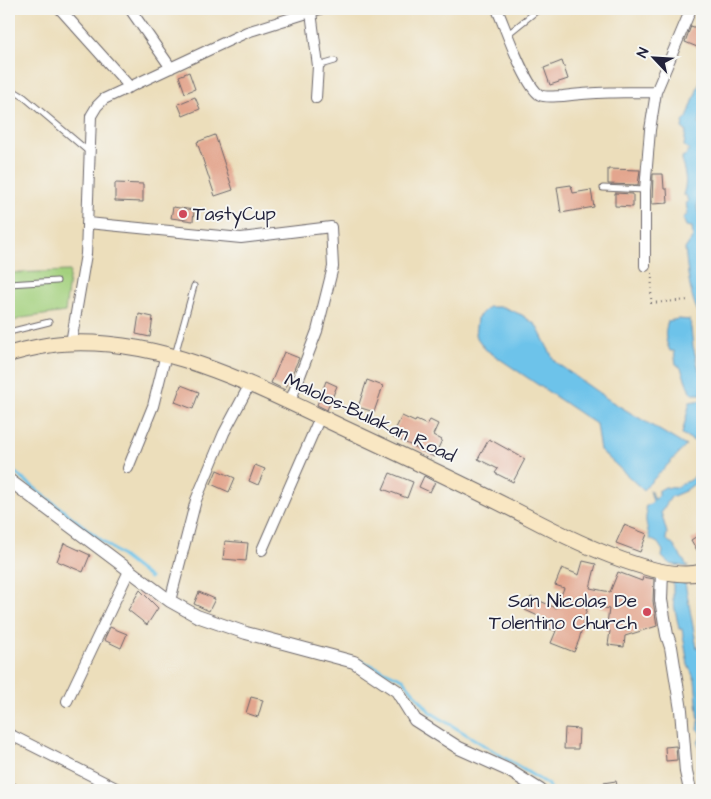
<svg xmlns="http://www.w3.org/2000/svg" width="711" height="799" font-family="'Architects Daughter',sans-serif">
<rect width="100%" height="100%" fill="#f6f6f2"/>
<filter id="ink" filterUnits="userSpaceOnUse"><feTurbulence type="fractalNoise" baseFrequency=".02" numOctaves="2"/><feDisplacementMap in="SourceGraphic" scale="10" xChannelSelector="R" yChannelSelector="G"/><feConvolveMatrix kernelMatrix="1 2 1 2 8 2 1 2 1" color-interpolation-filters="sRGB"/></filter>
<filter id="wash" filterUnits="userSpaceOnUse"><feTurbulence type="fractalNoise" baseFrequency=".0096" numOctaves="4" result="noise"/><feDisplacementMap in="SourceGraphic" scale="20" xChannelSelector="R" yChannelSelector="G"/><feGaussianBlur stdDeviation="1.12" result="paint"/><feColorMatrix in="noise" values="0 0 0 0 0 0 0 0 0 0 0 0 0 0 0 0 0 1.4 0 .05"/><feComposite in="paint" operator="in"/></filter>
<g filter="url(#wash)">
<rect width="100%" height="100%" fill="#ecdebb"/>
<path fill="#a3d07d" stroke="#62795c" d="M70,271l-5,41 -43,6 -13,5v-50z"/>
<path fill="#6dc3ea" stroke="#487292" d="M702,76v32l-3,17 3,2 -2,16 2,3v41l-5,4 2,2 -2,15 5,19v92c-13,-20 -14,-47 -17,-70l8,-12 -1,-10 -6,-1 -3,-8 5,-4 -2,-11 2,-1 -2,-7h-3c6,-18 0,-21 -1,-38l4,-2 3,-6 -5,-3 2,-15 -4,-3 1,-6 4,-4z
M488,307h15l19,8 14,10 19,37 54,38 77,46 -43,44 -43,-40 -4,-26 -111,-75 -10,-14 2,-17z
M678,319l12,1 3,26 9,36v12h-10l-2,-2 -9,-24 -5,-4 -2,-13h-4c-5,-11 -6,-18 -2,-30z
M702,400v33l-3,11 -17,-10 8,-32z
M702,468v10l-17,13 -14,6 -10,15 6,21 -1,6 8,7 14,21 -18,-3 -8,-7 1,-6 -5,-8 -8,-4c-2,-9 -6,-18 -3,-27l-2,-5 8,-5 -3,-12 5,10 3,-4v-5l7,-4 9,1 18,-9z
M673,581l12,2 12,65h2l3,17v89l-4,-11 4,-9 -4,-5 1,-6 -4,-43 -7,-15 -6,-36h-3l-6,-30z"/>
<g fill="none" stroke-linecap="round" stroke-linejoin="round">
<path stroke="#6dc3ea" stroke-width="3" d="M9,468l141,110
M360,660l43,19 27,33 117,72 5,6"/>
</g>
<g id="blocks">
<path fill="#e3a68e" d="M691,26l11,4v19l-17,-7z
M562,61l6,18 -18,6 -6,-17z
M189,72l6,17 -10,4 -6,-17z
M195,97l5,12 -17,7 -5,-12z
M215,135l18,55 -18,6 -18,-54z
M608,169l32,1 -2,15 -30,-1z
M653,174h10l1,15h3l1,14 -16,1z
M115,183l28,1v18l-28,-1z
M571,185l2,8 18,-3 3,17 -33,6 -4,-26z
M615,193l18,1v13l-18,-1z
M173,207l21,3 -1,11 -22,-3z
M139,314l14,3 -3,20 -14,-3z
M284,352l15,6 -14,32 -14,-7z
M367,380l16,6 -9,26 -16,-5z
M326,381l11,5 -10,24 -10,-5z
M181,385l18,7 -6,17 -18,-7z
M402,416l13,6 1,-2 11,5 3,-5 8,4 -5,11 9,5 -8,17 -42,-21z
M489,439l36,20 -12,23 -18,-9 3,-4 -20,-10z
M255,465l10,4 -7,16 -9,-4z
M217,470l18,8 -6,14 -18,-8z
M390,473l23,9 -6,16 -24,-9z
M424,476l11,6 -5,10 -11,-5z
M624,525l23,9 -7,18 -24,-9z
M702,533v26l-11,-19z
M225,541l23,2 -2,18 -23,-2z
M64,543l26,12 -7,17 -26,-11z
M583,561l13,3 -6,24 20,4 8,-20 24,9 1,-4 11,2 -1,22 4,25 -32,10 -1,11 -16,-2 2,-14h-4l3,-22 -21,-5 -9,36 -5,12 -23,-9 5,-12 -9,-3 2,-7 -24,-11 6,-13 25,11 8,-20 -9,-3 7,-17 17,7z
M140,590l18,18 -11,17 -19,-15z
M199,592l16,7 -6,12 -15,-7z
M110,627l17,7 -6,14 -17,-8z
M251,697l12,3 -5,17 -12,-4z
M565,728l14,1 -1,20h-14z
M676,746l1,14 -11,1 -1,-14z
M616,781l2,9h-13l-2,-7z"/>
</g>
</g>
<g filter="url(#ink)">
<use href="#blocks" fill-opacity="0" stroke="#696468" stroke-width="1"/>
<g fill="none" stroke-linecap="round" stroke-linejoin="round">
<g stroke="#696468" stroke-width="7">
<path id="service" d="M508,34l31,-25
M318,66l17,-5
M9,88l15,9 65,55
M603,188l42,2
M9,284l48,-3
M9,332l40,-10
M175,355l19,-69"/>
</g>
<g stroke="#696468" stroke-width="12">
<path id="minor" d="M60,9l70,78
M130,9l41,59
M497,9c8,18 28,77 43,86 6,3 16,1 23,1 31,-4 61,-4 93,-4
M311,12l7,54 -2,32
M88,223l153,15 90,-11 2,40 -16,64 -27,71
M645,266v-76l5,-60 6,-38 35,-83
M71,343l15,-89 5,-138 6,-10 7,-7 143,-67 73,-23
M128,468l25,-62 13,-52
M262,550l58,-133
M170,601l26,-101 28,-67 26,-49
M67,701l63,-132
M9,734l111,56
M9,787l7,3"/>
</g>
<g stroke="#696468" stroke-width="14">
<path id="tertiary" d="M9,480l161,121 27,15 49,17 108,29 43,29 18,29 44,28 49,22 32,20
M662,571l-1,29 6,35 4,12 10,63 5,62 4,18"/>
</g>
<g stroke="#696468" stroke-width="17">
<path id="secondary" d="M9,354c17,-5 45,-11 63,-11 99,-3 189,46 276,87 60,28 121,57 180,87 40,21 131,67 174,55"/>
</g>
<path stroke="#696468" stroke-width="2" stroke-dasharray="1 4" stroke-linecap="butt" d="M652,273l-1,30 38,-3"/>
<use href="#service" stroke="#fff" stroke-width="5"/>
<use href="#minor" stroke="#fff" stroke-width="10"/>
<use href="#tertiary" stroke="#fff" stroke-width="12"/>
<use href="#secondary" stroke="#f9e7c3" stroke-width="15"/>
</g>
</g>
<g fill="#d1495b" stroke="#f6f6f2" stroke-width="2">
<circle cx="183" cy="214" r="5"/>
<circle cx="647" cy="612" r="5"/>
</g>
<g text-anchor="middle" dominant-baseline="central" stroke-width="4" stroke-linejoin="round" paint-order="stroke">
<g font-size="19" fill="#22223b" stroke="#f6f6f2" text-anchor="start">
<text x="193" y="214">TastyCup</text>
<text x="637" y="601" text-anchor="end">San Nicolas De<tspan x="637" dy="22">Tolentino Church</tspan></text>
</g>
<g font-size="19" fill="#22223b" stroke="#f6f6f2">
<text transform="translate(370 418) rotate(25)">Malolos-Bulakan Road</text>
</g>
</g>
<rect width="711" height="799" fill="none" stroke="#f6f6f2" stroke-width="30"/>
<g transform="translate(654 58) rotate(295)" stroke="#f6f6f2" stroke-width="4" paint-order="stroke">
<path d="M0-4L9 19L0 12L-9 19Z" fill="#22223b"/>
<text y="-8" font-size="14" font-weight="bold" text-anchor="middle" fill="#22223b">N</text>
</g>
</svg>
